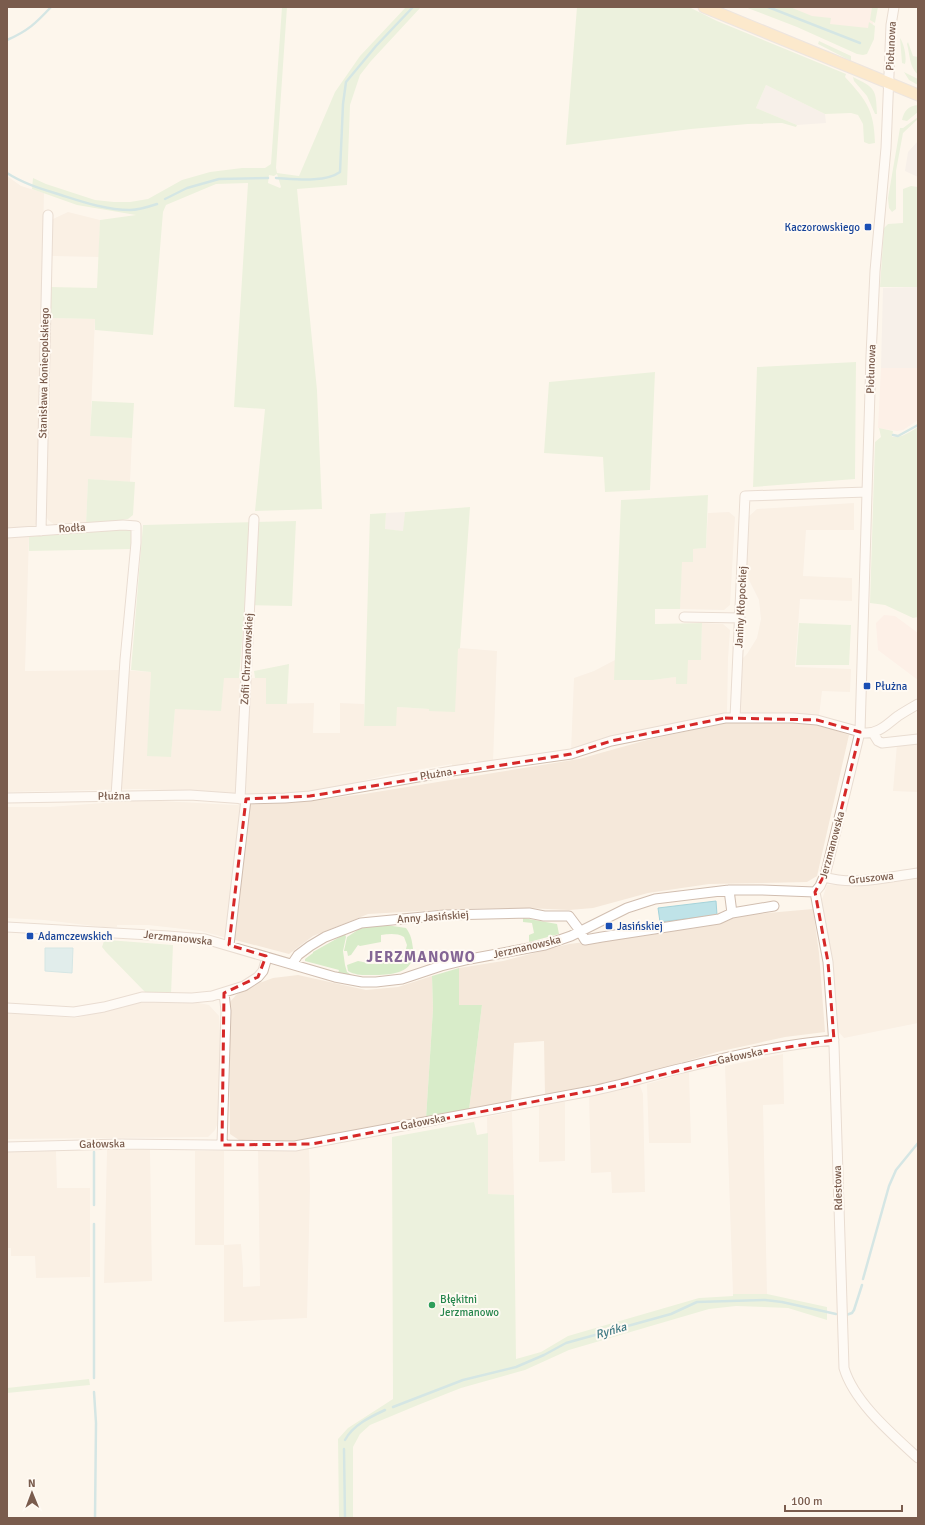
<svg xmlns="http://www.w3.org/2000/svg" width="925" height="1525" font-family="Signika,sans-serif">
<rect width="100%" height="100%" fill="#fdf6ec"/>
<path fill="#f5e8da" d="M7,176l14,10 23,7 -8,331 -4,5 -25,2z
M68,212l32,8 -1,37 -47,-1 1,-37z
M51,318l44,1 -5,117 42,2 -2,44 -42,-3 -2,46h-31l-7,-5 -3,-7z
M854,503v27h-48l-3,46 49,2v23l-52,-2 -5,68 56,2 -1,23 -28,-1 -3,25 -76,-1 -4,-5 3,-51 5,-5 10,-16 4,-19 -2,-19 -13,-26 2,-57 9,-8z
M729,512l6,5 -5,88 -6,5 -44,-1 1,-47 12,-13 13,-1 2,-35z
M29,535l-4,136 95,-1 31,2 -3,84h23l4,-47 49,-31h42v26l48,-1 -1,30h27v-30l24,1v22l33,-19 32,2v2l29,-63h2l37,3 -4,111 -13,1 -5,-3 -6,1 -1,5 -16,2v-4l-66,11 -52,13 -52,7 -145,-6 -130,3 1,-256z
M702,623l21,1 7,6 -2,29 -1,55 -156,37 3,-73 20,-7 21,-11v20h38l23,-3 12,-17h13z
M773,722l43,2 33,11 -32,141 -10,6 -98,2 -61,9 -55,15 -24,2 -42,-2 -71,1 -88,5 -55,22 -24,18 -88,-23 -53,-6h-31v2h-14l-59,-7 -37,-2v-111h42l94,-7 92,5 57,-2 72,-9 215,-35 68,-19 78,-17z
M918,742v50l-25,-1 4,-47z
M918,877v146l-74,15 -7,-8 -5,-74 -11,-54 6,-17 28,-1z
M813,909l6,44 6,79 -40,5 -68,15 -76,23 -96,20 -1,-54 -30,2 -3,59 -42,8 13,-105h-23v-37l44,-7 66,-17 67,-8 43,-7 55,-13z
M298,975l68,15 32,-3 34,-11 1,33 -7,110 -134,24 -53,-3 -9,-6 -1,-131 7,-8 18,-10 19,-7z
M194,1002l15,3 10,11 2,29 -3,78 -3,7 -7,7 -201,2v-126l69,5 58,-15z
M783,1054l1,50 -21,1 4,189h-34l-8,-228z
M689,1072l2,71h-42l-2,-59z
M639,1083l4,11 2,98 -33,1 -1,-21 -20,1 -2,-78z
M556,1102h9v59l-26,1v-56z
M512,1112l2,83 -26,-1 -1,-77z
M150,1149l2,132 -48,2 3,-133z
M309,1149l1,38 -3,131 -83,4v-77h-29v-94h29v94l17,-1 2,26v17l17,-1 -2,-136z
M56,1151l1,37h33v89l-54,1 -1,-22h-24v-8h-4v-96z"/>
<path fill="#fde8e0" d="M786,7h91l-6,25 -38,-5z
M881,368h37v52l-15,10 -6,1 -19,-3z
M884,615l11,1 23,17v47l-40,-30 -2,-27z"/>
<path fill="#efe9e4" d="M766,85l59,29 1,9 -29,2 -41,-17z
M918,141v36l-13,-6 3,-19z
M918,287v81h-37l2,-80z
M405,512l-1,19 -19,-1 1,-17z"/>
<path fill="#d8ecc9" fill-rule="evenodd" d="M282,7h5l-11,161 1,5 22,3 36,-84 25,-36 46,-49h15l-50,54 -11,14 -10,30 -3,80 -50,4 20,201 5,119 -67,2 10,-102 -31,-2 14,-224 -32,1 -50,21 -3,7 -10,123 -58,-5v-11l-44,-1v-31l46,1 3,-68 36,-5 -59,-10 -45,-16 1,-11 13,6 49,16 19,2h16l18,-3 34,-19 28,-8 32,-4h23l6,-4zM277,174l4,13 -1,1 -12,-5 1,-8 5,1z
M577,7h112l28,14 129,53 -1,3c22,24 29,33 30,66l-6,1 -5,-2 -1,-18 -5,-9 -7,-2 -26,1 -59,-29 -10,23 41,17 -1,2 -14,-4 -34,1 -57,5 -125,16z
M745,7h45l22,9 19,2 -1,6 38,4 1,-6 6,4 -1,13 -7,15 -4,1 -6,-1 -60,-27z
M872,7h6l-3,16 -5,-3z
M900,38c4,5 7,20 5,26l-3,-1z
M819,41l32,15v5l-33,-17z
M908,42l5,14 5,1v18c-9,-9 -8,-20 -11,-31z
M904,72l14,7v6l-9,-5z
M853,77c22,11 23,11 24,37h-2l-8,-18 -13,-15z
M918,105v7l-11,9 -5,-1c2,-9 6,-14 16,-15z
M918,117v2l-15,14 -7,38v38l-4,3 -3,-4 -1,-10 12,-70h3z
M911,186l7,1v100h-38l4,-59 4,-4 15,-1v-34z
M856,362l-1,117 -102,8 4,-120z
M655,372l-5,118 -45,2 -2,-35 -59,-4 5,-71z
M92,401l42,2 -2,35 -42,-2z
M918,427v190l-5,1 -28,-13 -15,-2 5,-161 6,-5 -2,-9 14,3 -1,6c9,1 18,-5 26,-10z
M88,479l47,3 -2,33 -5,4 -42,6z
M708,495l-2,53 -13,1v13h-11l-2,47h-25v15l47,-1 -1,37h-13l-1,24h-11v-7l-23,3h-39l7,-180z
M470,507l-10,141 -2,1 -3,63 -26,-1v-2l-32,-2 -1,19h-32l6,-212 16,-1 -1,16 18,2 2,-19z
M296,521l-4,85 -47,-1 -6,73h-15l-3,33 -46,-2 -4,48 -24,-1 4,-84 -20,-2 12,-145z
M133,528l-1,21 -103,2v-16z
M799,623l52,2 -2,40h-53z
M289,664l-2,40h-21v-26h-11l-1,-7z
M523,918l34,6 2,10 -30,8v-7l5,-2 -2,-10 -9,-1z
M386,925l20,3c5,7 6,12 7,21 3,23 -19,26 -37,26 -11,0 -19,1 -28,-4l-1,-6 11,-4 15,3 9,-2 23,-9 2,-8 -3,-8c-7,-4 -15,-3 -23,-2v7l-21,4 -2,-1 -7,10 -3,1 -1,-5h-3l3,-14 14,-9z
M345,934l1,3 -3,14 2,14 2,7 8,5 -17,-4 1,-3 -34,-9v-2l8,-6v-1z
M108,940l65,5 -2,50 -20,-1 -6,-2 -39,-40 -4,-5 2,-6z
M459,968v37h23l-13,105 -43,9 7,-110 -1,-33z
M474,1122l3,13 11,-2v61l26,1 2,164 25,-7 27,-16 131,-38 34,-2v-2h34l60,13v13l-39,-12 -52,-2 -27,3 -140,41 -44,20 -64,18 -43,17 -48,20 -10,9 -7,13v71h-14l-1,-79 10,-11 45,-29 -1,-262z
M89,1379l1,6 -83,8v-5z"/>
<path fill="#bfe3e8" stroke="#a5d3da" d="M716,901l1,14 -57,7 -2,-14z
M45,948h28l-1,25 -27,-2z"/>
<g fill="none" stroke-linecap="round" stroke-linejoin="round">
<path stroke="#a5d3da" stroke-width="2.5" d="M768,7l92,36
M7,40c21,-9 29,-17 44,-33
M7,173c17,11 35,16 54,22 22,7 45,15 69,15 9,0 18,-3 27,-6
M276,178c18,1 49,5 64,-6l3,-68 3,-22 30,-36 37,-39
M165,199l22,-11 32,-9 49,-1
M893,435l5,1 20,-11
M94,1205v-53
M94,1224v154
M863,1279l26,-93 7,-16 22,-27
M846,1315l6,-2 2,-3 8,-25
M94,1392l2,31 -1,95
M393,1407l70,-27 53,-13 28,-12 22,-12 105,-29 26,-12 68,-2 17,2 54,12
M345,1440c8,-15 25,-23 40,-30
M344,1449l1,69"/>
<g stroke="#d1beb0" stroke-width="11">
<path id="minor" d="M41,531l7,-316
M7,533l116,-8 13,1v17l-11,117 -9,136
M684,617l56,1
M735,718l10,-222 122,-4
M873,733l5,8 4,2 36,-4
M7,798l183,-3 56,4 39,-1 25,-2 142,-25 119,-17 40,-13 114,-23h68l24,2 47,13c15,1 23,-9 34,-17 6,-4 13,-8 20,-12
M240,799l14,-280
M824,877c31,9 63,0 94,-4
M729,890l3,23
M815,892l5,-6 6,-14 34,-140 11,-376 4,-85 11,-123 5,-123 3,-18
M815,892l13,70 6,83 10,323c10,34 48,66 74,90
M7,927l161,9 37,3 130,38 27,5h14l26,-3 39,-13 29,-7 75,-14 26,-9 56,-28 28,-9 74,-9h33l53,2
M229,945l17,-146
M292,964l6,-9 12,-9 15,-9 36,-14 83,-8 85,-2 15,3h25l9,12 7,12 17,-3 117,-18 13,-6 42,-7
M7,1008l67,4 30,-5 38,-10 50,1 20,-2 32,-10 14,-9 5,-6 4,-14
M222,1145l4,-134 -2,-18
M7,1147l113,-3 175,2 296,-55c31,-6 61,-16 92,-23 47,-12 103,-24 151,-28"/>
</g>
<g stroke="#dad1cd" stroke-width="13">
<path id="major" d="M704,7l214,88"/>
</g>
<use href="#minor" stroke="#fff" stroke-width="9"/>
<use href="#major" stroke="#fbd9a5" stroke-width="11"/>
</g>
<path d="M0 0H925V1525H0ZM725,718l92,2 43,12 -34,140 -11,20 13,70 6,78 -83,13 -135,33 -304,58 -90,1 2,-152 34,-16 8,-21 -37,-11 17,-146 64,-3 261,-42 40,-13z" fill="#fdf6ec" fill-opacity=".55" fill-rule="evenodd"/>
<path fill="none" stroke="#d62828" stroke-width="3" stroke-dasharray="8 5" stroke-linejoin="round" d="M725,718l92,2 43,12 -34,140 -11,20 13,70 6,78 -83,13 -135,33 -304,58 -90,1 2,-152 34,-16 8,-21 -37,-11 17,-146 64,-3 261,-42 40,-13z"/>
<g fill="#1a4fb4" stroke="#fffaf3" stroke-width="1.5">
<rect x="864" y="223" width="8" height="8" rx="2"/>
<rect x="863" y="682" width="8" height="8" rx="2"/>
<rect x="605" y="922" width="8" height="8" rx="2"/>
<rect x="26" y="932" width="8" height="8" rx="2"/>
</g>
<circle fill="#2e9e5b" stroke="#fffaf3" stroke-width="1.5" cx="432" cy="1305" r="4"/>
<g text-anchor="middle" dominant-baseline="central" stroke-width="4" stroke-linejoin="round" paint-order="stroke">
<g font-size="11" fill="#7a5c4d" stroke="#fffaf3">
<text transform="translate(891 46) rotate(-87)">Piołunowa</text>
<text transform="translate(871 369) rotate(-88)">Piołunowa</text>
<text transform="translate(44 373) rotate(-89)">Stanisława Koniecpolskiego</text>
<text transform="translate(72 528) rotate(-4)">Rodła</text>
<text transform="translate(741 607) rotate(-87)">Janiny Kłopockiej</text>
<text transform="translate(247 659) rotate(-87)">Zofii Chrzanowskiej</text>
<text transform="translate(436 774) rotate(-9)">Płużna</text>
<text transform="translate(114 796) rotate(-1)">Płużna</text>
<text transform="translate(832 845) rotate(-75)">Jerzmanowska</text>
<text transform="translate(871 878) rotate(-6)">Gruszowa</text>
<text transform="translate(433 917) rotate(-4)">Anny Jasińskiej</text>
<text transform="translate(178 938) rotate(6)">Jerzmanowska</text>
<text transform="translate(527 947) rotate(-13)">Jerzmanowska</text>
<text transform="translate(740 1056) rotate(-12)">Gałowska</text>
<text transform="translate(423 1122) rotate(-11)">Gałowska</text>
<text transform="translate(102 1144) rotate(-1)">Gałowska</text>
<text transform="translate(838 1188) rotate(-92)">Rdestowa</text>
</g>
<g font-size="11" fill="#164399" stroke="#fffaf3" text-anchor="start">
<text x="860" y="227" text-anchor="end">Kaczorowskiego</text>
<text x="875" y="686">Płużna</text>
<text x="617" y="926">Jasińskiej</text>
<text x="38" y="936">Adamczewskich</text>
</g>
<g font-size="11" fill="#27864d" stroke="#fffaf3" text-anchor="start">
<text x="440" y="1299">Błękitni<tspan x="440" dy="13">Jerzmanowo</tspan></text>
</g>
<g font-size="12" font-style="italic" fill="#437c86" stroke="#fffaf3">
<text transform="translate(611 1331) rotate(-16)">Ryńka</text>
</g>
<g font-size="15" font-weight="bold" letter-spacing="1" fill="#846695" stroke="#fffaf3">
<text x="421" y="957">JERZMANOWO</text>
</g>
</g>
<rect width="925" height="1525" fill="none" stroke="#7a5c4d" stroke-width="16"/>
<g transform="translate(32 1493) rotate(359)" stroke="#fffaf3" stroke-width="3" paint-order="stroke">
<path d="M0-3L7 15L0 10L-7 15Z" fill="#7a5c4d"/>
<text y="-6" font-size="11" font-weight="bold" text-anchor="middle" fill="#7a5c4d">N</text>
</g>
<path d="M785 1505v6h117v-6" fill="none" stroke="#7a5c4d" stroke-width="2"/>
<text x="791" y="1505" font-size="12" fill="#7a5c4d" stroke="#fffaf3" stroke-width="3" paint-order="stroke">100 m</text>
</svg>
